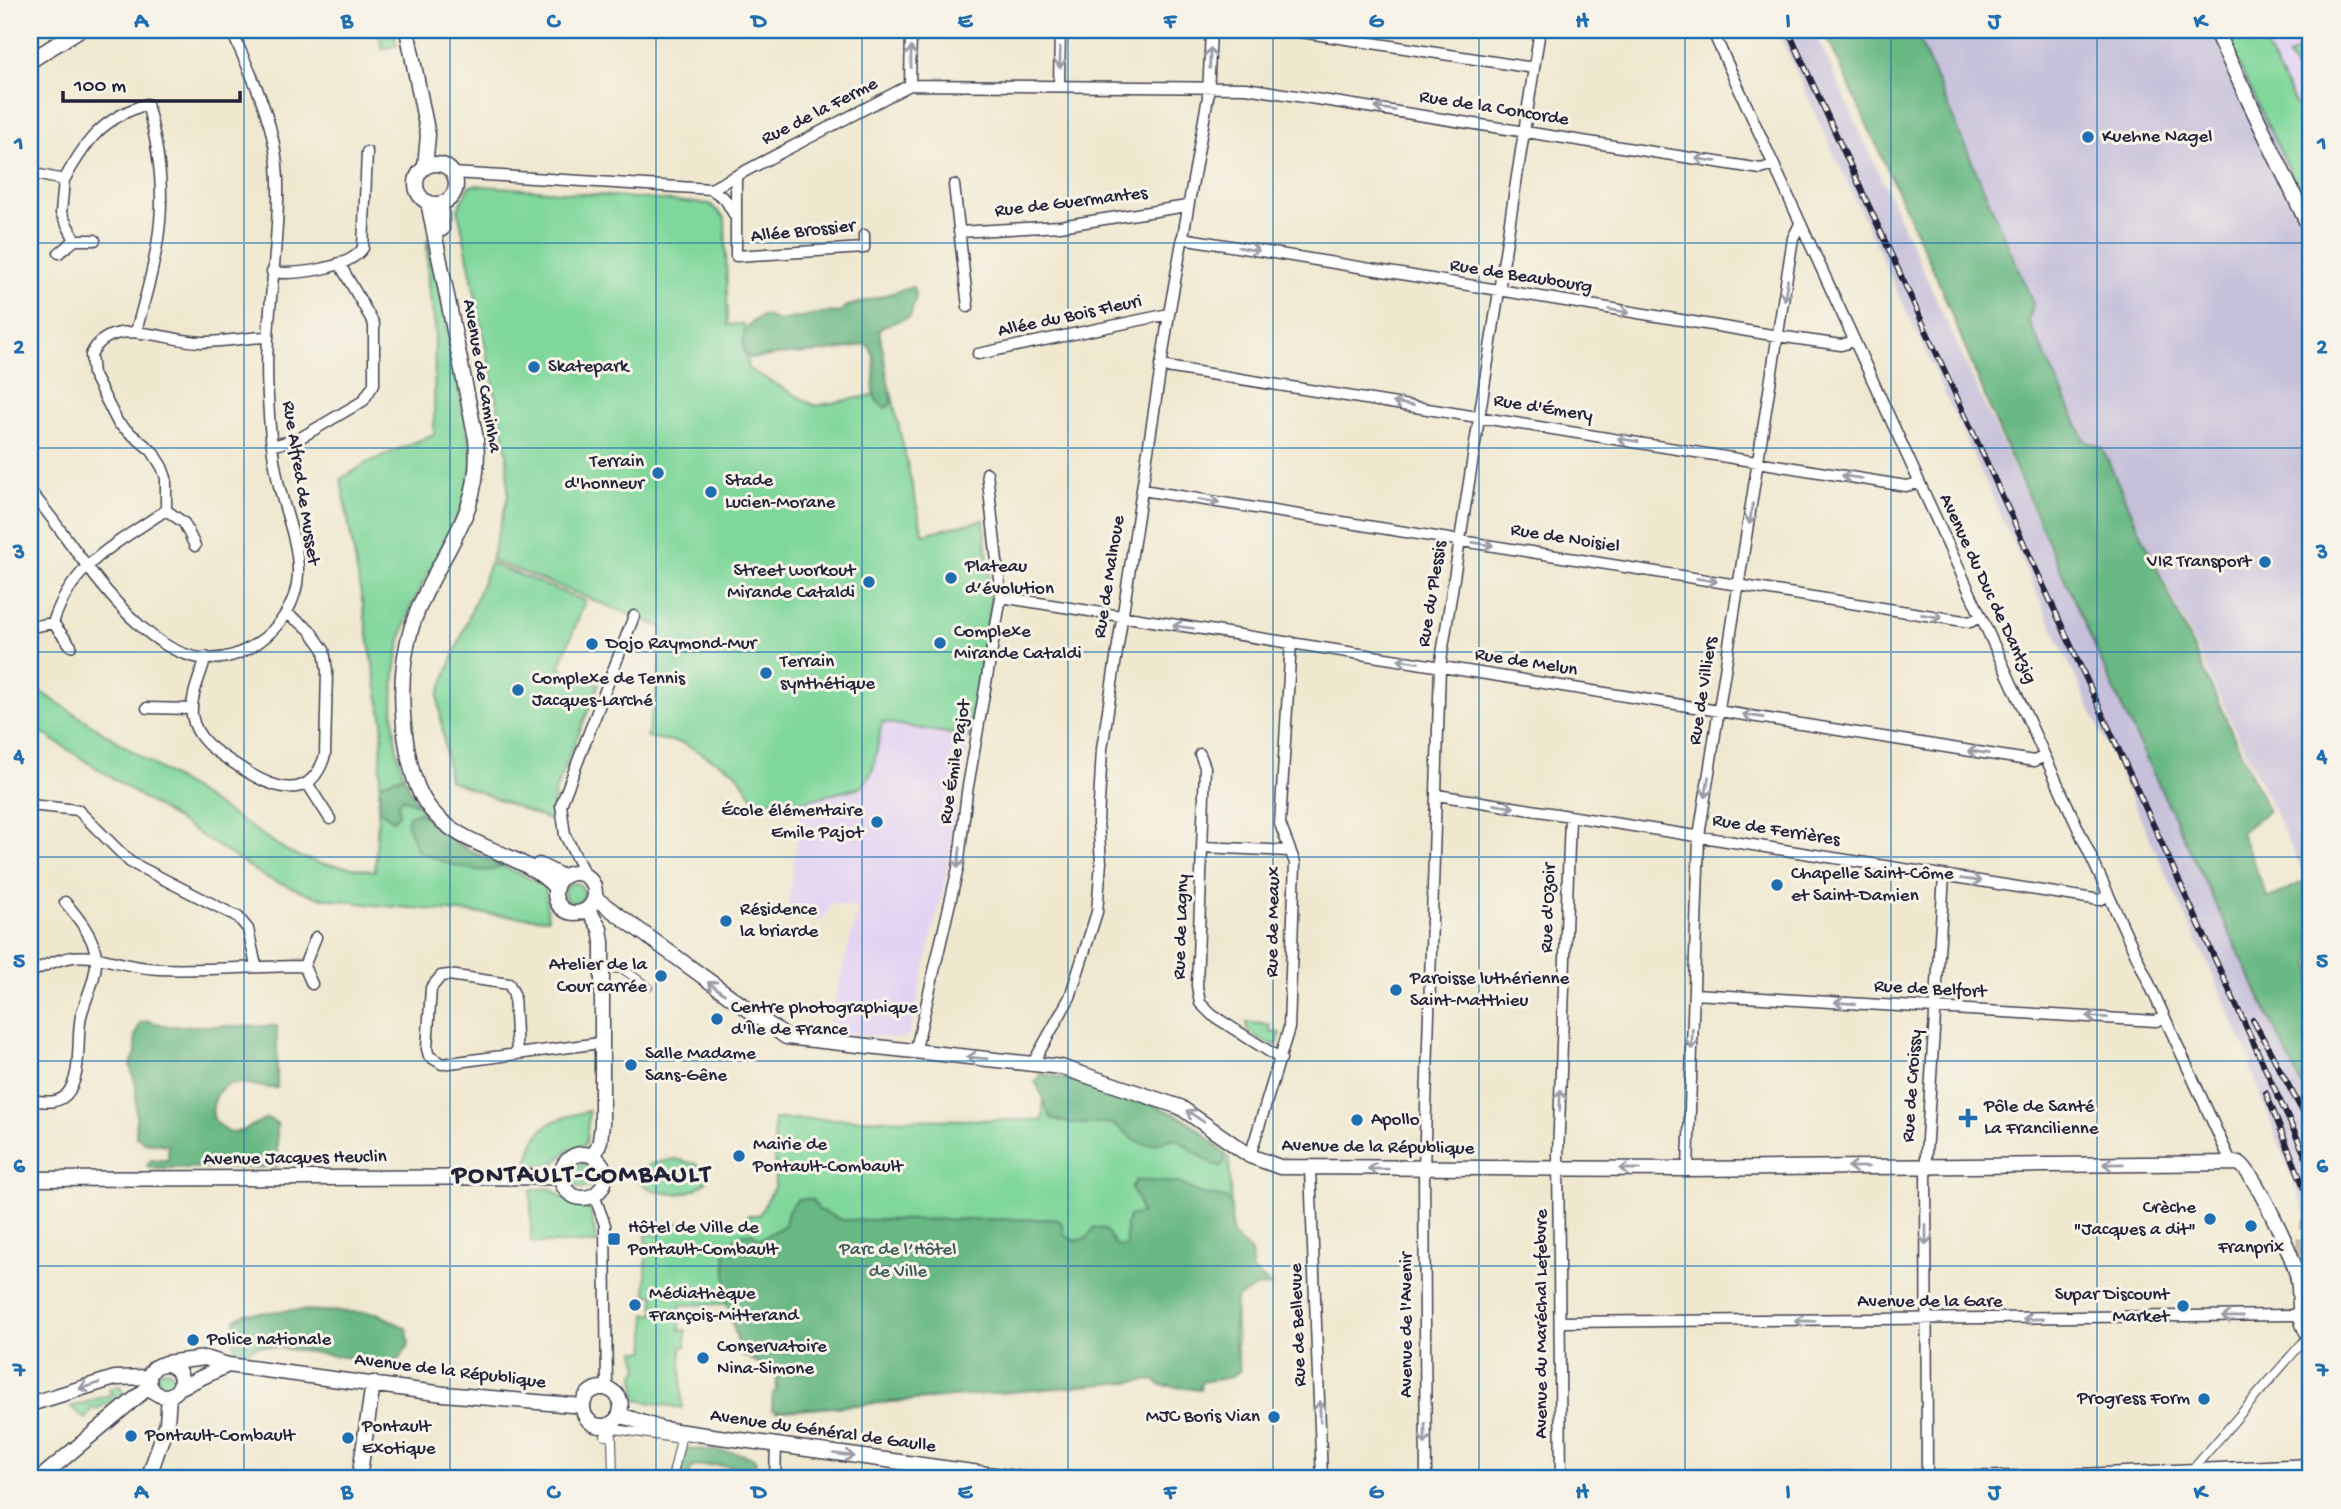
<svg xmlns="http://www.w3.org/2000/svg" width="2341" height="1509" font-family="'Gochi Hand',sans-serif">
<rect width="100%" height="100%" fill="#f7f3e8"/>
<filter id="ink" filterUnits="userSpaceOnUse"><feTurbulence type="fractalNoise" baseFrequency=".0143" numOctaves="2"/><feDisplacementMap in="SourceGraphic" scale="14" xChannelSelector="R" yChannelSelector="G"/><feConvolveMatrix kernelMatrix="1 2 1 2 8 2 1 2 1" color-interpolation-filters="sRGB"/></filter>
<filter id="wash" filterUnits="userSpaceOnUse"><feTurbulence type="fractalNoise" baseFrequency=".00686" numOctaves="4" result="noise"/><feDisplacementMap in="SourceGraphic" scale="28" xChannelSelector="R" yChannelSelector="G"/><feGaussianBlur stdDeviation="1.57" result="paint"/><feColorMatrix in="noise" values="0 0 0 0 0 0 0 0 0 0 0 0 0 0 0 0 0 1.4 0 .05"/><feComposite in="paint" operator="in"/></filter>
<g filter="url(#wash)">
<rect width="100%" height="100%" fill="#efe8cf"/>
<path fill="#e3d3f3" d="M2257,30h54v103z
M882,722l87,15 -24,143 -36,155 -6,4 -76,-7 31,-123 -26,-6 -10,18 -35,-7 15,-112 60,-15 11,-17z"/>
<path fill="#c6c0da" d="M1777,30h37l310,682 187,392v125l-62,-165h3l-36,-82z
M1915,30h342l54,103v756l-209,-440 -17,-8 -56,-120 4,-18z"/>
<path fill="#80d79b" stroke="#517c6b" stroke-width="2" d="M379,30h14l4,15 -15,4z
M2222,30h35l54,103v82z
M2311,44v56l-23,-44z
M474,185l236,19 15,14 3,107 16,-1 4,45 67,37 76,-14 32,142 61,-14 7,79 -22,138 -87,-15 -9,48 -11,17 -63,15 -44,-2 -20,-29 -53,-28 -35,-6 13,-70 2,-40 -171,-67 17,-64 -1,-43 -49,-244 10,-22z
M427,238c15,55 25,111 35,167 4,21 12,47 9,68 -7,44 -35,82 -54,121 -31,63 -38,180 18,231 29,27 68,40 102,57l2,-2 6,7 3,32 -174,-14 -57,-8 -50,-19 -237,-153v-40l262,169 27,9 56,8 8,-149 -42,-243 26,-16 67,-29 1,-109 -7,-38z
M490,563l95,38 -26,67 40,16 -44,107 -3,30 -103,-41 -11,-84z
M564 893a10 10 0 1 1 20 0a10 10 0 1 1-20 0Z
M1247,1022l23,3v7l10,1 -2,11 -9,1 -22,-15z
M1043,1074c33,6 124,31 150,50 12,10 24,23 36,34l9,214 -462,40 1,-40 -35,-17 -15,-51 -47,1v25h6v17h-5l1,61 -46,-8 -1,-25 4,-7 -4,-17h11v-37h8v-19h-8v-61h18v-11l84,1v-9h11l16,-29 -1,-67 269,1z
M589,1111l-3,33 -17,6 -16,14 -26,2c8,-43 24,-46 62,-55z
M674,1159l22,5 12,8 -1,8c-19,21 -54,16 -73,-3l17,-13z
M571 1176a12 12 0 1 1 24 0a12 12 0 1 1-24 0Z
M550,1188l21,16 19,6 7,33h-66v-53z
M155 1380a10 10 0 1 1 20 0a10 10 0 1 1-20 0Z
M120,1386l3,7 -27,17 -3,-3 -8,12 -14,-12 41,-13 -3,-5z"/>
<path fill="#68b883" stroke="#456d5f" stroke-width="2" d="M1824,30h91l118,273 -4,18 56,120 17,7 166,363 -27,21 27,67 35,-17 8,9v213l-187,-392 -123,-276 -64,-158z
M913,287l3,10 -6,20 -27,9 -4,4 13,73 -7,5c-25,-14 2,-46 -19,-64 -30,8 -59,9 -89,11 -10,1 -18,4 -28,3l-5,-6c-3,-20 3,-30 21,-37l13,6 51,-9 10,1 6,-6z
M404,775l13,29 -14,-6 -5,6 1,10 -6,6 -14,-10 1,-26z
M419,812l37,32 45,22c-16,13 -67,-6 -84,-16l-10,-26 2,-8z
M148,1021l20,5h109v62c-24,2 -55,-21 -64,18 -3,14 5,19 15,26l14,-1 25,-13 10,5v44l-126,1 -4,-3 4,-5h17v-15l-23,-3 -9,-5v-52l-6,-19 6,-13 -1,-16 5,-14z
M1040,1074c46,7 108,25 148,48 14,7 25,22 37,32v8l-5,4 -8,-2 -36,-26c-13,2 -19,8 -32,6 -15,-3 -23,-21 -38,-21 -23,1 -32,3 -55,-5 -8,-13 -7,-24 -16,-36z
M1136,1180l43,3 20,10 27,5 5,6 1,31 19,17 2,19 19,15 -16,1 -20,12 -3,38 7,33 -8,7 -31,5 -1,8 -39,-5 -8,-5 -371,31 -10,-1 1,-17 4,-3v-19l-35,-16 -15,-51 -2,-58 13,-10 14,-3 8,6 25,-14 3,-14 10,-12h14l7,11 23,10 214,-1 6,4 2,11 10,7 13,-3 7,-11 10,2c9,7 8,21 22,17v-22l3,-8 12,-3 -3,-13 -7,-11z
M295,1310l82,3 30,16 2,15 -9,15 -12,4 -129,-18 -13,7 -12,-3 1,-30 10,-5z
M688,1448l50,5 16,5 2,5 -7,5 -35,-3 -22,2 -3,6 2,6h-17l1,-9z"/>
</g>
<g filter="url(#ink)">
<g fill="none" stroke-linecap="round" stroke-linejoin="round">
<path stroke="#c6c0b1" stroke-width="16" stroke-dasharray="16 8" stroke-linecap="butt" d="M2311,1216c-9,22 -10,38 0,60"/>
<g stroke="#414051" stroke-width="10">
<path id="pedestrian" d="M601,968l22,1 25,18
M2192,1470l117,-135
M613,1479l-1,-43h-7l4,-8 72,11 -9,40"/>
</g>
<g stroke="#414051" stroke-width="13">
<path id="minor" d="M1288,30l246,38
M1712,30l519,1132
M910,85l1,-55
M1059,85l1,-55
M30,173l34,7c23,-40 37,-61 83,-76 25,92 14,139 -11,227
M453,173l258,16 199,-104 336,3 515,81 13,-4
M736,177v79l128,-8v-13
M64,180l-3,33 14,27
M954,185l14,122
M711,189l14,10 10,17
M959,232l101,-6 127,-20
M1182,238l596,98 63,9 13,-4
M59,253l16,-13h20
M272,272c23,3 77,-3 91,-24l4,-96
M978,354l191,-40
M1160,366l746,120 13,-3
M272,446l28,-8 51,-30 12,-7 11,-17v-60l-35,-61
M1142,490l828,132 11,-5
M30,491c50,55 130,217 226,153 24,-16 41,-41 42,-70 1,-32 -14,-63 -20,-93 -6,-28 -9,-56 -10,-84 -5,-73 12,-144 10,-217 -1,-54 -25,-102 -47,-150
M195,546l-11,-23 -18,-13v-32l-4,-11 -10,-16 -34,-28 -25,-49 -2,-19c19,-42 77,-13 110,-13 22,0 43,-4 65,-5
M1001,597l1033,164 11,-5
M53,623c19,-60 64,-79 113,-113
M36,626l17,-3 18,23
M206,657c-5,17 -16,40 -14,58 4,26 26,38 46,51 31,21 72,40 87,-11l2,-84 -3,-21 -15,-21 -23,-16
M147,708l45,1
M1200,754l5,13 -8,219 3,17 12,12 69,44
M307,783l23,36
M1437,795l663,105 8,-5
M30,805l48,5 52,52 108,55 10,12 8,37
M1203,847l87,4
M585,875l-20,-40 -4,-30 73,-189
M30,973c61,-33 71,-7 129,-4 48,2 97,-3 145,-3
M312,984l-8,-18 12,-29
M1694,994l462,27 8,-4
M915,1053l43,-185 9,-76 34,-195 -14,-124
M517,1054l-3,-60 -5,-10 -60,-9 -8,1 -10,12 -4,61 2,7 13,8 158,-21
M1033,1063l37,-66 27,-85 4,-50 -3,-41 4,-72 67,-435 39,-217 3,-67
M30,1100c12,1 26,5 36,-5 17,-18 10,-56 15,-79 5,-19 16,-38 15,-58 0,-19 -19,-42 -31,-56
M1250,1156l39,-128 6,-165 -15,-39 11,-182
M1310,1169l12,310
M1688,1169l11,-333 94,-598 7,-14
M594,1195l11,30 2,163
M1560,1322l740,-7
M775,1479l1,-34
M1426,1479l-2,-309 16,-503 100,-637
M1561,1479l-3,-323 12,-339
M1927,1479l-1,-325 18,-278"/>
</g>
<g stroke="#414051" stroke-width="17">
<path id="tertiary" d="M407,30l21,105 -3,32
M2215,30l96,201
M30,61l49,-31
M416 184a20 20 0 1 1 40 0a20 20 0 1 1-40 0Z
M428,202l48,237c8,79 -41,117 -64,187 -12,38 -12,76 -6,115 4,24 9,50 25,69 33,40 91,41 125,78
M441,203l1,26
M539,865l24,12
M555 893a20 20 0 1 1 40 0a20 20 0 1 1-40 0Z
M595,898l191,139 275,30 119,40 70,49 30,11 408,2 551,-6c16,10 53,91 58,112 6,22 -3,43 14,62
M588,909l12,20 2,13v182l-2,17 -6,16
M561 1176a22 22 0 1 1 44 0a22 22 0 1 1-44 0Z
M30,1179l531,-2
M165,1363l40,-5 23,7 216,29 139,12
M149 1380a16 16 0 1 1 32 0a16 16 0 1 1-32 0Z
M583 1407a19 19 0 1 1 38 0a19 19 0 1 1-38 0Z
M179,1388l49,-23
M30,1404l85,-26 34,-1
M620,1415l42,14 361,50
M39,1479l111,-93
M148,1479l19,-56 2,-27
M359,1479l14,-96
M1783,1479l250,-1 278,-12"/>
</g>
<use href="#pedestrian" stroke="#fff" stroke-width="8"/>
<use href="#minor" stroke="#fff" stroke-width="10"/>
<use href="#tertiary" stroke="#fff" stroke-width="14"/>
<g stroke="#22223b" stroke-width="6">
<path id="rail" d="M1788,30l523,1138
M2253,1020l58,107
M2266,1093l45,112"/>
</g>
<use href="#rail" stroke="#f7f3e8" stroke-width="3.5" stroke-dasharray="10" stroke-linecap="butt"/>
</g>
<defs><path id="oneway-shaft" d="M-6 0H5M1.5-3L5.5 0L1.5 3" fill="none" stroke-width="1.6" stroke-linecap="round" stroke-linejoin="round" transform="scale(1.75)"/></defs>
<g stroke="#9c9ca7">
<use href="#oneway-shaft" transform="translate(911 57) rotate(-90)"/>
<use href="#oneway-shaft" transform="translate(1060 58) rotate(91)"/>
<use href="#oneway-shaft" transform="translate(1210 58) rotate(-88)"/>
<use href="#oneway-shaft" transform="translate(1385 109) rotate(-171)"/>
<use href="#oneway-shaft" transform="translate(1706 160) rotate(-171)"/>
<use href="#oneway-shaft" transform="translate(1249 249) rotate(10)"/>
<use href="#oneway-shaft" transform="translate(1786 290) rotate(99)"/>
<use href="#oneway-shaft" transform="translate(1619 311) rotate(9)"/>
<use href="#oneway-shaft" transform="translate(1403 404) rotate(-171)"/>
<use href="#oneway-shaft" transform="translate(1628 440) rotate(-171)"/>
<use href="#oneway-shaft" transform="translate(1852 477) rotate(-171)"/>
<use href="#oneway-shaft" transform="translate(1209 501) rotate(9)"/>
<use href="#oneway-shaft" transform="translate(1751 514) rotate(99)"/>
<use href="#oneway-shaft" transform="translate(1483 544) rotate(9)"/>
<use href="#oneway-shaft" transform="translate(1707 580) rotate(9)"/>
<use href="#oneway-shaft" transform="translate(1932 616) rotate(9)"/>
<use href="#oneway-shaft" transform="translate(1183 627) rotate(-172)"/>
<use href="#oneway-shaft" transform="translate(1408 661) rotate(-171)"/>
<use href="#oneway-shaft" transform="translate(1753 716) rotate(-171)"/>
<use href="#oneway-shaft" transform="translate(1978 752) rotate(-171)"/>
<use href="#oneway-shaft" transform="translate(1707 787) rotate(99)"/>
<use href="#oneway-shaft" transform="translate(1504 806) rotate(9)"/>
<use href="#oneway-shaft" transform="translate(959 858) rotate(97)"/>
<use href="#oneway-shaft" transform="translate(1971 880) rotate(8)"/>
<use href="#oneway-shaft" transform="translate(716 988) rotate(-144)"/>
<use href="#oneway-shaft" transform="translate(1845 1003) rotate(-177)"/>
<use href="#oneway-shaft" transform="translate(2097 1017) rotate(-177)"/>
<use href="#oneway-shaft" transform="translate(1692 1039) rotate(92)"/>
<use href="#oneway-shaft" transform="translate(977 1058) rotate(-175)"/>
<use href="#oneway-shaft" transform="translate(1560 1100) rotate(-88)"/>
<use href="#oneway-shaft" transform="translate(1195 1116) rotate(-146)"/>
<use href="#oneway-shaft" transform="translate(2113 1164) rotate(179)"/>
<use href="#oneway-shaft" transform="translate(1858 1167) rotate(179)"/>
<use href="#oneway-shaft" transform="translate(1378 1169) rotate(-179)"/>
<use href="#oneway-shaft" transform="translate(1630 1169) rotate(-180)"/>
<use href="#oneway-shaft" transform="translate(1926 1235) rotate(90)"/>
<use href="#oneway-shaft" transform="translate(2232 1317) rotate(179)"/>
<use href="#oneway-shaft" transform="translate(2033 1319) rotate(179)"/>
<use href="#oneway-shaft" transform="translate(1805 1321) rotate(180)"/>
<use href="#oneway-shaft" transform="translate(89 1386) rotate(163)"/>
<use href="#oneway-shaft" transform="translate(1320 1411) rotate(-92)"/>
<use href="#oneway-shaft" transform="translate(1425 1434) rotate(90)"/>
<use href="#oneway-shaft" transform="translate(844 1455) rotate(8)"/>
</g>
</g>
<path fill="none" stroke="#1f6fb2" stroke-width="2" stroke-opacity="0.55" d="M244,30v1449M450,30v1449M656,30v1449M862,30v1449M1068,30v1449M1273,30v1449M1479,30v1449M1685,30v1449M1891,30v1449M2097,30v1449M30,243h2281M30,448h2281M30,652h2281M30,857h2281M30,1061h2281M30,1266h2281"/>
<g fill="#1f6fb2" stroke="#f7f3e8" stroke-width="2.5">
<circle cx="2088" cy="137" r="7"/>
<circle cx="534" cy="367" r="7"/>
<circle cx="658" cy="473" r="7"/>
<circle cx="711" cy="492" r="7"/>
<circle cx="2265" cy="562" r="7"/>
<circle cx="951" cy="578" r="7"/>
<circle cx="869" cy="582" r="7"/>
<circle cx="940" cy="643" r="7"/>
<circle cx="592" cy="644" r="7"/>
<circle cx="766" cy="673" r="7"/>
<circle cx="518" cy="690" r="7"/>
<circle cx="877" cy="822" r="7"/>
<circle cx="1777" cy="885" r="7"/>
<circle cx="726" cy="921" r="7"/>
<circle cx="661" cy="976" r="7"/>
<circle cx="1396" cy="990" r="7"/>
<circle cx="717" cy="1019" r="7"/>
<circle cx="631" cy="1065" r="7"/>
<path d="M1964.5 1107.5h7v7h7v7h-7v7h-7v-7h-7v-7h7z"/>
<circle cx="1357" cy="1120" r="7"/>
<circle cx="739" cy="1156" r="7"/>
<circle cx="2210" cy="1219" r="7"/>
<circle cx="2251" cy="1226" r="7"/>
<rect x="607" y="1232" width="14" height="14" rx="3.5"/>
<circle cx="635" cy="1305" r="7"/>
<circle cx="2183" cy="1306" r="7"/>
<circle cx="193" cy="1340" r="7"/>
<circle cx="703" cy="1358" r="7"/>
<circle cx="2204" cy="1399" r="7"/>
<circle cx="1274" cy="1417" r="7"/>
<circle cx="131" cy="1436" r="7"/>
<circle cx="348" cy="1438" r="7"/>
</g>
<g text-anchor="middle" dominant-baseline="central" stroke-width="6" stroke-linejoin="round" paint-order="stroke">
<g font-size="19" fill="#22223b" stroke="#f7f3e8">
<text transform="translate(1494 109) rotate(9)">Rue de la Concorde</text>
<text transform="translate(820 112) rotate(-27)">Rue de la Ferme</text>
<text transform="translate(1071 203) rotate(-7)">Rue de Guermantes</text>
<text transform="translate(803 232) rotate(-6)">Allée Brossier</text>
<text transform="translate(1521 277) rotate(9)">Rue de Beaubourg</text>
<text transform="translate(1070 317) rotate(-12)">Allée du Bois Fleuri</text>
<text transform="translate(481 376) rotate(80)">Avenue de Caminha</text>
<text transform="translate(1543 409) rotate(9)">Rue d'Émery</text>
<text transform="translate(300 483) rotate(81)">Rue Alfred de Musset</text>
<text transform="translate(1565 539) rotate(9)">Rue de Noisiel</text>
<text transform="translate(1110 577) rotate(-81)">Rue de Malnoue</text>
<text transform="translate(1987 589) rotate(65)">Avenue du Duc de Dantzig</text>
<text transform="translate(1433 594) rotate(-81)">Rue du Plessis</text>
<text transform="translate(1526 663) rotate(9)">Rue de Melun</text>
<text transform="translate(1704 691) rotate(-81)">Rue de Villiers</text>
<text transform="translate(956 762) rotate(-81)">Rue Émile Pajot</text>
<text transform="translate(1776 831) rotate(9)">Rue de Ferrières</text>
<text transform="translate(1549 908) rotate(-88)">Rue d'Ozoir</text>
<text transform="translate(1274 922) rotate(-89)">Rue de Meaux</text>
<text transform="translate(1182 927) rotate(-88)">Rue de Lagny</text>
<text transform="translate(1930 990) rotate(3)">Rue de Belfort</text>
<text transform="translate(1913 1086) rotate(-86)">Rue de Croissy</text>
<text transform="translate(1378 1148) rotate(1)">Avenue de la République</text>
<text transform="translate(295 1159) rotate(-1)">Avenue Jacques Heuclin</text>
<text x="1930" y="1302">Avenue de la Gare</text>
<text transform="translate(1542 1324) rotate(-90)">Avenue du Maréchal Lefebvre</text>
<text transform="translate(1299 1325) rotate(-92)">Rue de Bellevue</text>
<text transform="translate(1407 1325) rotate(-90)">Avenue de l'Avenir</text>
<text transform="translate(450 1372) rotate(7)">Avenue de la République</text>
<text transform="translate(823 1432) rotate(8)">Avenue du Général de Gaulle</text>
</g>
<g font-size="19" fill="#22223b" stroke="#f7f3e8" text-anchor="start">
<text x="2102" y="137">Kuehne Nagel</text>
<text x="548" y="367">Skatepark</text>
<text x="644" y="462" text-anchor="end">Terrain<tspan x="644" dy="22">d'honneur</tspan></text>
<text x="725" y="481">Stade<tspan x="725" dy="22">Lucien-Morane</tspan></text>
<text x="2251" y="562" text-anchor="end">VIR Transport</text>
<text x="965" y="567">Plateau<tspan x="965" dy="22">d’évolution</tspan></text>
<text x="855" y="571" text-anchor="end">Street workout<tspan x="855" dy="22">Mirande Cataldi</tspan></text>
<text x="954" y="632">Complexe<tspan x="954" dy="22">Mirande Cataldi</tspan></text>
<text x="606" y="644">Dojo Raymond-Mur</text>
<text x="780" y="662">Terrain<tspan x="780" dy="22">synthétique</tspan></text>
<text x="532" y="679">Complexe de Tennis<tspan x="532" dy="22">Jacques-Larché</tspan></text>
<text x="863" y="811" text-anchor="end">École élémentaire<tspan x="863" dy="22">Emile Pajot</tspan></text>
<text x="1791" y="874">Chapelle Saint-Côme<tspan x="1791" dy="22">et Saint-Damien</tspan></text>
<text x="740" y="910">Résidence<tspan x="740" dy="22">la briarde</tspan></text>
<text x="647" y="965" text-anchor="end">Atelier de la<tspan x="647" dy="22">Cour carrée</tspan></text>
<text x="1410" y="979">Paroisse luthérienne<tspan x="1410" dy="22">Saint-Matthieu</tspan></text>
<text x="731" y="1008">Centre photographique<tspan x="731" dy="22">d'Île de France</tspan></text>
<text x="645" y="1054">Salle Madame<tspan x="645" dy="22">Sans-Gêne</tspan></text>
<text x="1984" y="1107">Pôle de Santé<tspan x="1984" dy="22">La Francilienne</tspan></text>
<text x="1371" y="1120">Apollo</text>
<text x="753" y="1145">Mairie de<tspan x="753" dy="22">Pontault-Combault</tspan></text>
<text x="2196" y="1208" text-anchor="end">Crèche<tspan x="2196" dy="22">"Jacques a dit"</tspan></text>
<text x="628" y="1228">Hôtel de Ville de<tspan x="628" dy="22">Pontault-Combault</tspan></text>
<text x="2251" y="1248" text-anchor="middle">Franprix</text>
<text x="649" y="1294">Médiathèque<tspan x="649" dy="22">François-Mitterand</tspan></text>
<text x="2169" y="1295" text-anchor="end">Supar Discount<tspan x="2169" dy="22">Market</tspan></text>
<text x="207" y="1340">Police nationale</text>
<text x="717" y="1347">Conservatoire<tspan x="717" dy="22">Nina-Simone</tspan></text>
<text x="2190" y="1399" text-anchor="end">Progress Form</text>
<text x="1260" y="1417" text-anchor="end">MJC Boris Vian</text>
<text x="362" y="1427">Pontault<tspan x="362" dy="22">Exotique</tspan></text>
<text x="145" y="1436">Pontault-Combault</text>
</g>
<g font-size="19" fill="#3e5858" stroke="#f7f3e8">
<text x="898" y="1250">Parc de l’Hôtel<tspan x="898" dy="22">de Ville</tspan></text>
</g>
<g font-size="26" font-weight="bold" letter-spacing="2" fill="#22223b" stroke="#f7f3e8">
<text x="582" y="1176">PONTAULT-COMBAULT</text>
</g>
</g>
<rect width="2341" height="1509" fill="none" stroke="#f7f3e8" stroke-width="77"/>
<path d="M63 91v10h177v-10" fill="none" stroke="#22223b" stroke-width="3.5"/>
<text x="74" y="91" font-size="21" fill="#22223b" stroke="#f7f3e8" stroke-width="5" paint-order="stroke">100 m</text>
<rect x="38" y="38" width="2264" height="1432" fill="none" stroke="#1f6fb2" stroke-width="2.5"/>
<g font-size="23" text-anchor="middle" font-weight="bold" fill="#1f6fb2">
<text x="141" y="27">A</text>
<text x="347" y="27">B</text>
<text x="553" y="27">C</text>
<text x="759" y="27">D</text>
<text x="965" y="27">E</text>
<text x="1170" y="27">F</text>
<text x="1376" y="27">G</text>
<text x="1582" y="27">H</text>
<text x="1788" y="27">I</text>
<text x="1994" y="27">J</text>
<text x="2200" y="27">K</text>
<text x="19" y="149">1</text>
<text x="2322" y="149">1</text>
<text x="19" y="353">2</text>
<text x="2322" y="353">2</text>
<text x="19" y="558">3</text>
<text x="2322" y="558">3</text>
<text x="19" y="762">4</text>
<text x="2322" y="762">4</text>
<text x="19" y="967">5</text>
<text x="2322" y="967">5</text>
<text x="19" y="1172">6</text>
<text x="2322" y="1172">6</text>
<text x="19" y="1376">7</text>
<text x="2322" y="1376">7</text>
<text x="141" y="1498">A</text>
<text x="347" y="1498">B</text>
<text x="553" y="1498">C</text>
<text x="759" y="1498">D</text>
<text x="965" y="1498">E</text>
<text x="1170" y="1498">F</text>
<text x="1376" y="1498">G</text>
<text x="1582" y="1498">H</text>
<text x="1788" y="1498">I</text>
<text x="1994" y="1498">J</text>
<text x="2200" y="1498">K</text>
</g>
</svg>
